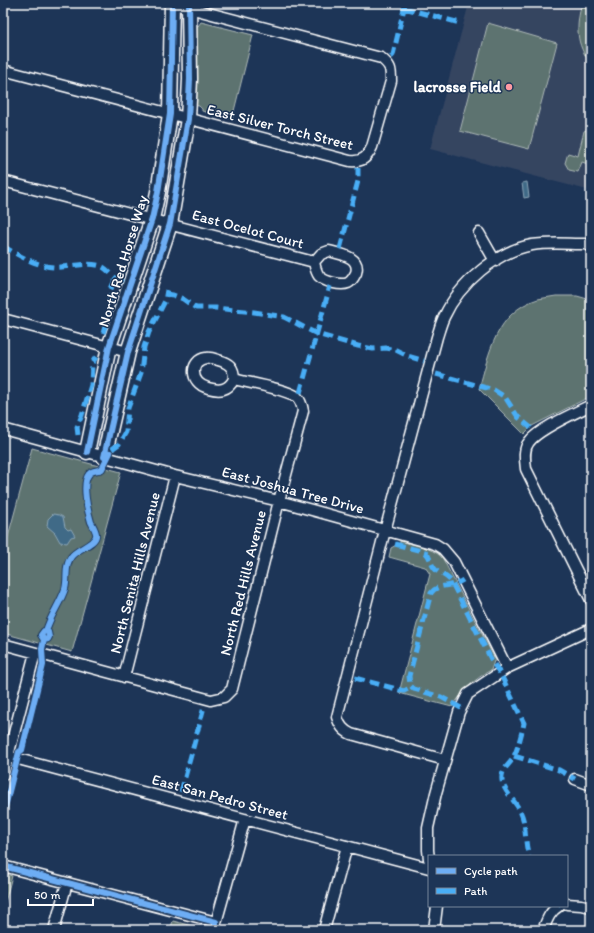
<svg xmlns="http://www.w3.org/2000/svg" width="594" height="933" font-family="Itim,sans-serif">
<rect width="100%" height="100%" fill="#1d3557"/>
<filter id="ink" filterUnits="userSpaceOnUse"><feTurbulence type="fractalNoise" baseFrequency=".025" numOctaves="2"/><feDisplacementMap in="SourceGraphic" scale="8" xChannelSelector="R" yChannelSelector="G"/><feConvolveMatrix kernelMatrix="1 2 1 2 8 2 1 2 1" color-interpolation-filters="sRGB"/></filter>
<g filter="url(#ink)">
<path fill="#344461" d="M469,3h122v188l-161,-42z"/>
<path fill="#5d736f" stroke="#aeb9b7" d="M582,3h9v10l-2,11 2,17v22c-16,-18 -15,-38 -9,-60z
M201,22l52,13 -21,84 -30,-8v-2l-3,-3 -6,-1v-79h5z
M488,23l69,20 -28,106 -69,-18z
M591,128v37l-9,-3 -4,10 -9,-2 -4,-7 3,-10 10,3 6,-25z
M556,296h21l14,4v96l-59,30 -8,8 -45,-45c10,-36 17,-77 59,-90 6,-1 12,-2 18,-3z
M32,448l89,24 -49,180 -69,-19v-78z
M400,541c15,4 30,6 42,16l54,104h-2l-3,9c-17,9 -28,21 -39,37l-53,-14 31,-119 -5,-7 -36,-10 2,-9 9,-5z
M3,873l9,3 -9,34z
M173,921l27,7 2,2h-32z"/>
<path fill="#406a87" stroke="#8ca6b7" d="M527,182l2,15 -5,1 -2,-15z
M53,514l6,1 4,2 2,10 3,3 3,-1 4,7 -4,1 -4,6 -7,-1 -5,-9 -8,-7 1,-7z"/>
<g fill="none" stroke-linecap="round" stroke-linejoin="round">
<g stroke="#fff" stroke-width="13">
<path id="street" d="M3,70l347,91c12,1 17,-3 22,-14l19,-66c0,-12 0,-15 -10,-23l-211,-55
M3,181l311,81
M479,233l16,28
M329,251c12,3 32,6 27,22 -2,4 -4,8 -8,10 -7,3 -23,-1 -29,-7 -3,-4 -4,-9 -5,-14l7,-8z
M3,319l125,33
M591,405c-16,8 -53,24 -62,37 -6,7 -4,18 -3,27l65,131
M3,429l172,47 104,25 156,43 8,5 11,13 53,106
M3,644l208,56 13,-3 8,-8 47,-188 24,-90c-1,-6 -2,-10 -6,-14 -11,-8 -48,-14 -63,-18 -6,12 -15,12 -26,9 -19,-5 -18,-28 -2,-30 4,-1 9,1 12,2 11,3 16,7 16,19
M124,677l51,-201
M3,755l426,113
M445,760l-94,-26c-8,-4 -11,-8 -14,-17l45,-175 55,-205c2,-6 4,-14 7,-20 15,-33 53,-66 88,-72 18,-3 35,-1 53,-1l6,2
M3,775l32,-122
M575,779l16,6
M429,859l-1,-9v-22l8,-35 23,-81 9,-18 39,-26 84,-39
M3,866l213,56
M567,904l14,1 10,2
M54,930l13,-47
M214,930l31,-111
M324,930l23,-84
M434,930l3,-24
M543,930c4,-10 7,-19 16,-24"/>
</g>
<g stroke="#fff" stroke-width="17">
<path id="secondary" d="M87,452l22,-105 43,-128 6,-27 12,-78 2,-111
M104,457l24,-105 42,-128 4,-23 14,-82 2,-40 -1,-76"/>
</g>
<use href="#street" stroke="#1d3557" stroke-width="10"/>
<use href="#secondary" stroke="#1d3557" stroke-width="14"/>
<path stroke="#49aef6" stroke-width="5" stroke-dasharray="10 5" stroke-linecap="butt" d="M404,8l56,15
M391,57l2,-2 12,-51
M3,246c16,10 39,23 58,21 14,-1 27,-5 40,-1 7,3 9,8 15,12 4,3 9,5 14,7
M340,249l18,-68v-13
M166,294l7,1 10,4 13,9h20l38,4 30,5 33,17 41,12 15,3 13,-1 10,2 12,6 16,5
M103,333l6,-19 1,-23 6,-13
M436,374l58,16 11,7 13,20 13,11
M300,393l30,-107
M78,435l-1,-8 5,-12 9,-30 1,-22 4,-6
M112,449l7,-5 7,-12 2,-24 13,-35 3,-26 5,-15 16,-31 2,-11
M395,544l30,8c6,5 5,12 10,17 4,5 11,6 16,12l42,82 7,10 22,46 2,4 -1,5c-3,10 -5,21 -10,30 -3,6 -10,10 -11,18 -2,12 13,24 18,35 7,13 4,31 9,45
M355,678l49,13 8,-4
M461,708l-20,-11 -27,-8 -4,-4 -1,-9 22,-83c6,-8 14,-6 22,-9 4,-1 7,-2 10,-4
M514,756l45,14 16,9
M181,792l23,-85
M557,906v1"/>
<g stroke="#1d3557" stroke-width="8">
<path id="cycleway" d="M87,452l22,-105 43,-128 6,-27 12,-78 2,-111
M104,457l24,-105 42,-128 4,-23 14,-82 2,-40 -1,-76
M46,631c4,-15 14,-27 19,-42 3,-10 -1,-23 6,-32 5,-8 23,-12 25,-21 1,-4 -3,-10 -5,-14 -3,-10 -10,-39 -2,-48 3,-4 9,-3 13,-5l8,-16
M3,815l16,-63 3,-2 21,-85 -1,-16 2,-9 -3,-5 3,-4 4,1 1,5 -1,2 -4,1
M3,866l213,56 -2,8"/>
</g>
<use href="#cycleway" stroke="#6dadf4" stroke-width="6"/>
</g>
</g>
<circle fill="#ff9aa2" stroke="#1d3557" stroke-width="1.5" cx="509" cy="87" r="4"/>
<g text-anchor="middle" dominant-baseline="central" stroke-width="3" stroke-linejoin="round" paint-order="stroke">
<g font-size="15" font-weight="bold" fill="#fff" stroke="#1d3557" text-anchor="end">
<text x="501" y="87">lacrosse Field</text>
</g>
<g font-size="15" fill="#fff" stroke="#1d3557">
<text transform="translate(280 127) rotate(14)">East Silver Torch Street</text>
<text transform="translate(248 229) rotate(15)">East Ocelot Court</text>
<text transform="translate(123 261) rotate(-73)">North Red Horse Way</text>
<text transform="translate(293 490) rotate(15)">East Joshua Tree Drive</text>
<text transform="translate(135 573) rotate(-76)">North Senita Hills Avenue</text>
<text transform="translate(243 583) rotate(-76)">North Red Hills Avenue</text>
<text transform="translate(220 797) rotate(15)">East San Pedro Street</text>
</g>
</g>
<rect width="594" height="933" fill="none" stroke="#1d3557" stroke-width="16"/>
<rect x="8" y="8" width="578" height="917" fill="none" stroke="#fff" stroke-width="1.5" filter="url(#ink)"/>
<rect x="428" y="855" width="140" height="52" fill="#1d3557" stroke="#77869a"/>
<rect x="436" y="868" width="20" height="6" fill="#6dadf4" stroke="#77869a"/>
<text x="464" y="875" font-size="12" fill="#ffffff">Cycle path</text>
<rect x="436" y="888" width="20" height="6" fill="#49aef6" stroke="#77869a"/>
<text x="464" y="895" font-size="12" fill="#ffffff">Path</text>
<path d="M28 899v6h65v-6" fill="none" stroke="#ffffff" stroke-width="2"/>
<text x="34" y="899" font-size="12" fill="#ffffff" stroke="#1d3557" stroke-width="3" paint-order="stroke">50 m</text>
</svg>
